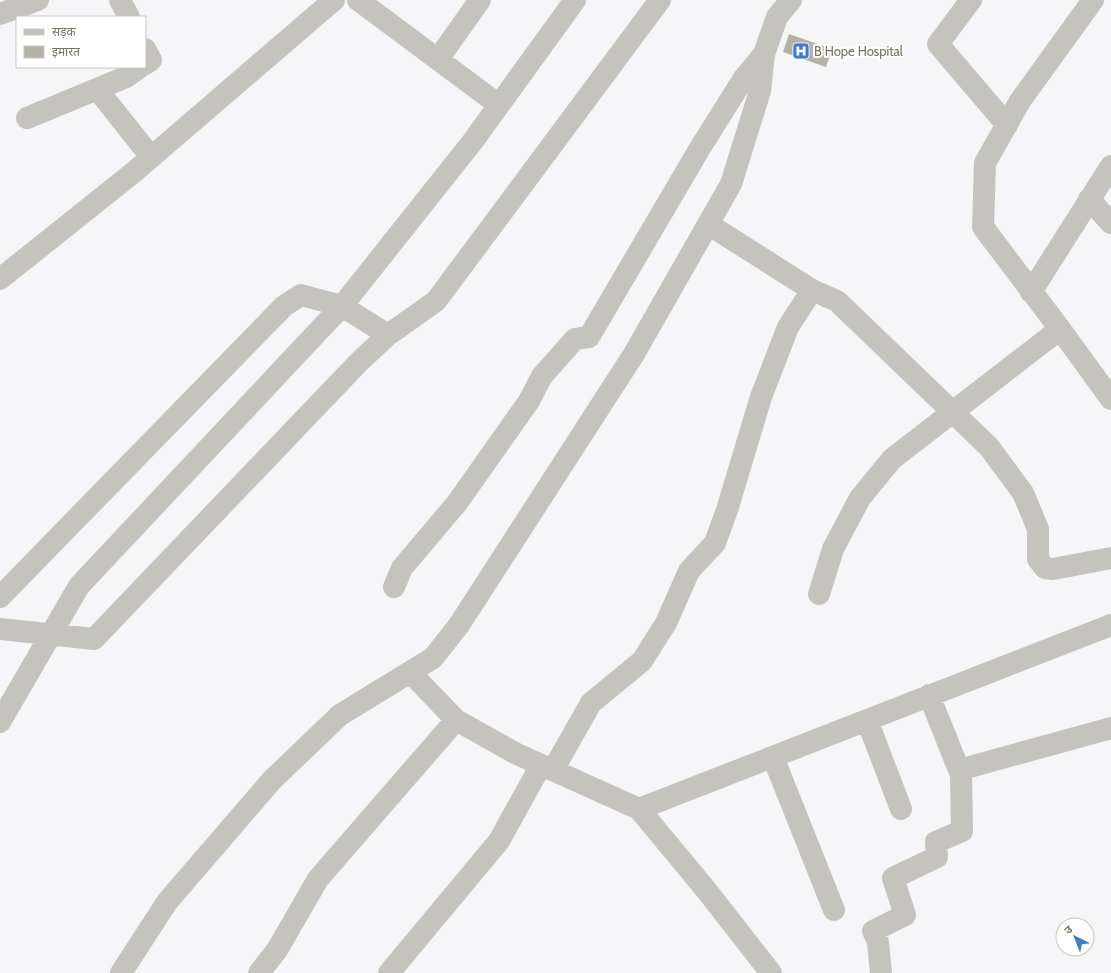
<svg xmlns="http://www.w3.org/2000/svg" width="1111" height="973" font-family="Cabin,'Noto Sans Devanagari',sans-serif">
<rect width="100%" height="100%" fill="#f6f6f8"/>
<path fill="#b4b1a7" d="M789,34l43,15 -6,18 -43,-15z"/>
<g fill="none" stroke-linecap="round" stroke-linejoin="round">
<path stroke="#c5c3be" stroke-width="22" d="M120,0l9,17
M358,0l141,105
M971,0l-33,44 69,81
M0,14l38,-14
M145,49l6,11 -6,4
M438,59l42,-59
M97,89l54,68
M27,118l99,-41 14,-10
M1089,199l22,24
M708,224l104,66 25,11 152,146 34,46 15,36v30l7,9 8,1 58,-11
M0,279l134,-107 200,-172
M1031,292l80,-126
M1060,329l51,70
M394,587l8,-19 55,-65 72,-102 13,-25 33,-37 14,-2 111,-189 44,-70 20,-24
M819,594l14,-45 27,-51 32,-39 168,-130 -77,-102 2,-64 35,-62 73,-101
M0,597l284,-291 17,-11 41,11 46,29
M0,629l94,10 266,-278 28,-26 48,-34 224,-301
M410,672l46,48 61,34 122,55 68,82 64,82
M867,720l34,89
M0,722l79,-136 263,-280 131,-165 102,-141
M773,757l61,153
M553,770l38,-67 51,-42 24,-38 23,-52 26,-28 12,-33 34,-113 27,-70 24,-37
M959,770l152,-42
M639,809l472,-184
M121,973l46,-71 105,-122 68,-65 93,-57 26,-33 175,-271 97,-170 29,-93 4,-37 13,-37 14,-17
M259,973l18,-23 41,-71 138,-159
M389,973l110,-132 42,-76
M881,973l-3,-31 -5,-11 32,-16 -12,-37 44,-21 -1,-15 26,-11 -1,-56 -32,-80"/>
</g>
<defs>
<g id="hospital-square" transform="scale(0.9)"><rect x="-9" y="-9" width="18" height="18" rx="4" fill="#3f7cce" stroke="#fff"/><path d="M-5-5h3v3.5h4V-5h3V5h-3V1.5h-4V5h-3Z" fill="#fff"/></g>
</defs>
<g fill-rule="evenodd">
<use href="#hospital-square" x="801" y="51"/>
</g>
<g text-anchor="middle" dominant-baseline="central" stroke-width="4" stroke-linejoin="round" paint-order="stroke">
<g font-size="13" fill="#787362" stroke="#fff" text-anchor="start">
<text x="814" y="51">B Hope Hospital</text>
</g>
</g>
<rect x="16" y="16" width="130" height="52" fill="#ffffff" stroke="#c9c7c0"/>
<rect x="24" y="29" width="20" height="6" fill="#c5c3be" stroke="#c9c7c0"/>
<text x="52" y="36" font-size="12" fill="#787362">सड़क</text>
<rect x="24" y="46" width="20" height="12" fill="#b4b1a7" stroke="#c9c7c0"/>
<text x="52" y="56" font-size="12" fill="#787362">इमारत</text>
<g transform="translate(1075 937) rotate(317)"><circle r="19" fill="#ffffff" stroke="#c9c7c0"/>
<path d="M0-3L7 15L0 10L-7 15Z" fill="#3f7cce"/>
<text y="-6" font-size="11" font-weight="bold" text-anchor="middle" fill="#787362">उ</text>
</g>
</svg>
